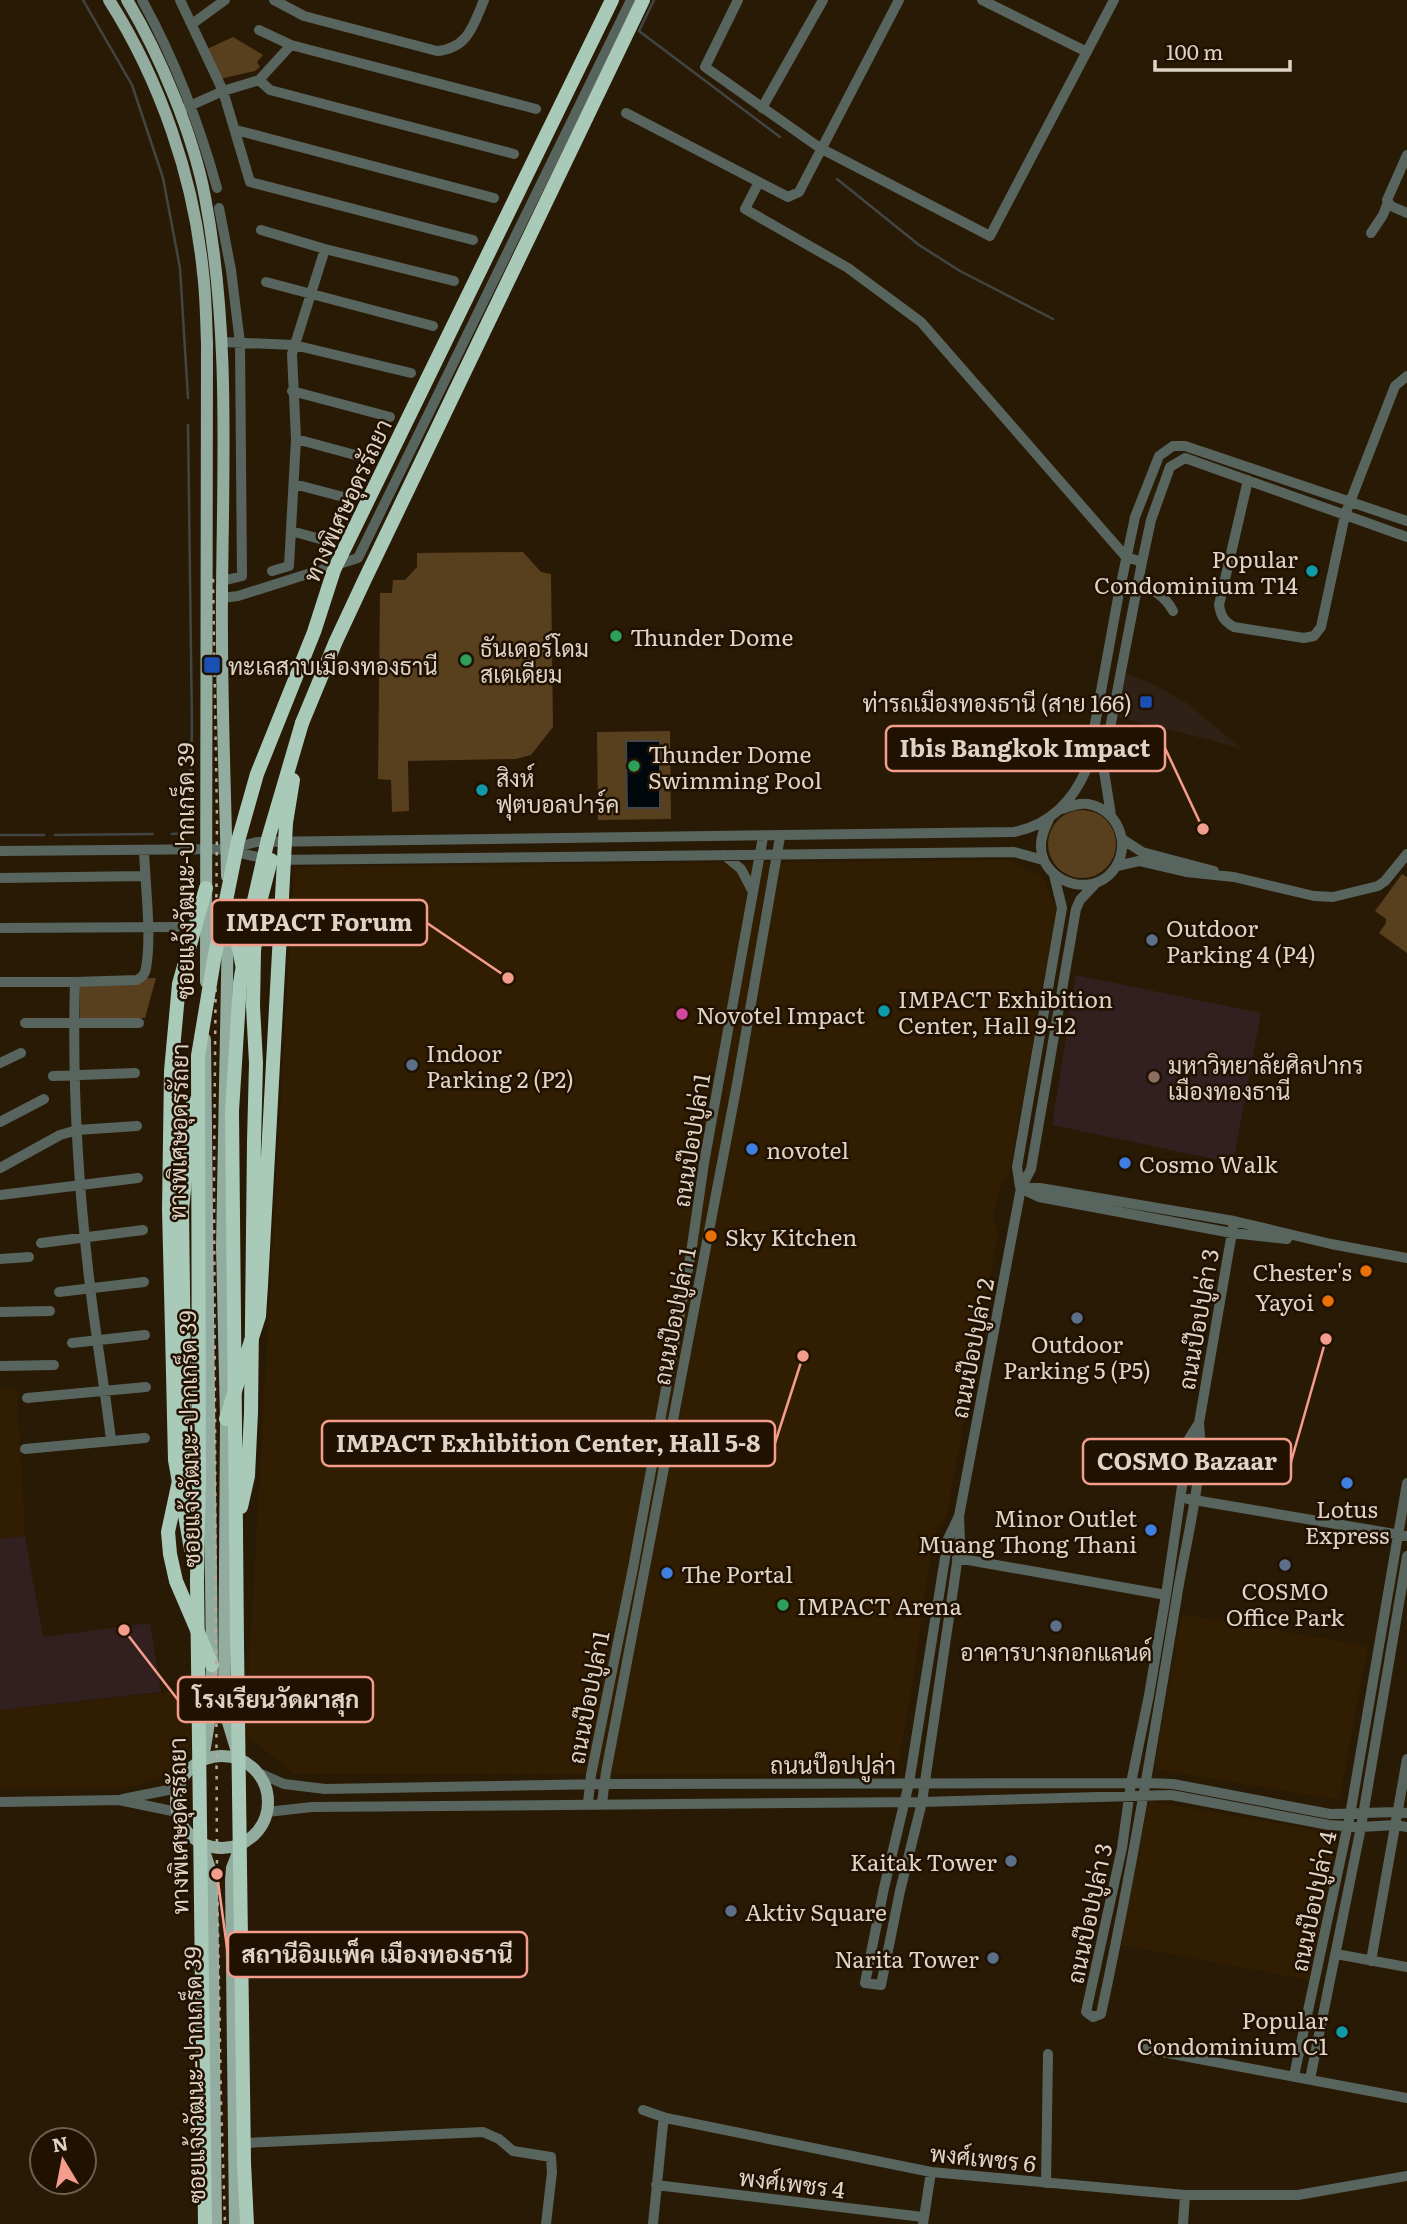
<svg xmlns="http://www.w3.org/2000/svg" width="1407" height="2224" font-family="Literata,Sarabun,serif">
<rect width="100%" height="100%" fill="#291a05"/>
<path fill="#311e02" d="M1008,860l34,16 15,33 -48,266 -9,10 -7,33 5,15 -51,282 -14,22 -21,151 -16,87 -602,-1 -49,-40 49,-867z
M0,1389h17l8,147 -25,3z
M1181,1614l187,32 -29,154 -185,-31z
M189,1690l1,53 -6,18 -21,15 -27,10 -30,3h-106v-79z
M1150,1801l183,32 4,6 -7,42 -21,99 -188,-35 24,-139z"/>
<path fill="#302117" d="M1125,674l24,8 36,20 56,46 -123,-31z"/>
<path fill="#321f1f" d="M1076,975l185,38 -28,150 -181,-38z
M25,1536l18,101 107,-14 11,69 -161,18v-171z"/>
<path fill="#583f1e" d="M233,37l30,18 -6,7 3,5 -5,4 -35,8 -13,-30z
M523,552l18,20 10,2 2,153 -22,28 -15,4 -108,2 1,50 -17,1 -1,-32 -13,-1 2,-186h12l1,-13h12l12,-13v-14z
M670,731l1,88 -73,1 -1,-88z
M1048 844a34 34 0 1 1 68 0a34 34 0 1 1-68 0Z
M1402,874l5,3v76l-28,-20 7,-10v-4l-11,-8z
M156,978l-11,40 -65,1v-40z"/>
<path fill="#00080d" stroke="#434545" stroke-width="2" d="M626,741h34v67h-33z"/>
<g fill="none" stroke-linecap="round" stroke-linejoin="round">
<path stroke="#434545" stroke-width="2.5" d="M83,0l49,85 31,93 17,90 8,130
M654,0l-15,31 141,106
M837,179l82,66 41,26 93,48
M172,834l17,-1 3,-104 -4,-304
M0,835h44
M55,835l98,-1"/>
<path stroke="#58645e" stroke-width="10" d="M142,0c33,60 57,123 75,188
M180,0l43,91 27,91 223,58
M274,0l30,16 133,35c31,-3 36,-25 47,-51
M738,0l-33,67 115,81 170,88 124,-236
M982,0l105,52
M192,24l33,-24
M259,30l32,15 245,64
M259,80l11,10 244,64
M185,108l38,-17 36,-11 32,-35
M762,108l61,-108
M626,113l162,84 11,-5 100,-192
M236,130l258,68
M1407,155l-20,45 4,6 16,7
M759,182l-14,27 103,59 73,54 205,235 16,5
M219,208l12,62 9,73 2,233 -20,5
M261,230l64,19 129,32
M1371,233l12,-18 5,-13
M266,282l167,44
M223,342l71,3 117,28
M292,391l98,26
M296,439l74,20
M1248,480l-29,125c2,12 5,16 15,22l70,11 10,-2 7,-9 24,-112 50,-129 12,-10
M294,484l57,15
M291,531l40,11
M272,571l17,-5 7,-127 -4,-85 33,-105
M1138,583c15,6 27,13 35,28
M222,598l16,-2 120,-38 273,-558
M1111,815l-8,-50 39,-203 9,-42 19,-53 15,-9 222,79
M1049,819c-4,9 -8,16 -8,26 -1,33 42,52 67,31 26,-23 14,-66 -20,-72 -9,-1 -18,2 -26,5
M1122,839l20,13 72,19
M0,851l227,-2 30,-7 757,-10c36,-7 59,-31 73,-64l31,-170 17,-81 24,-61 14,-10h12l222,75
M231,851l40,9 743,-8 29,8
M724,855l17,14 12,23
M1117,866l22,-5 47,11 48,5 80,19 19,1 45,-11 7,-5 22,-27
M0,878l145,-2
M0,928l177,-1
M0,982h75
M25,1023h114
M0,1063l21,-10
M53,1076l82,-3
M0,1122l44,-23
M0,1168l60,-33 17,-5 60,-4
M1020,1187l-3,-20 45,-259 -8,-33
M1021,1188h19l194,33 97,23 76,14
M1024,1190l15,7 193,36 55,6
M0,1195l138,-17
M41,1243l102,-13
M0,1259l29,-2
M59,1292l85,-10
M0,1312l50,-1
M72,1343l73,-8
M0,1366l54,-1
M27,1398l119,-11
M1199,1423l-10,16 -23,156 -17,100 -18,88 -9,65 -36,164 7,5 8,-3c30,-139 53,-278 76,-418 8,-51 28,-123 22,-173l35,-202
M111,1440c-6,-51 -15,-102 -21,-154 -12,-101 -18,-203 -15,-304l62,-2c5,-3 8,-5 9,-12 6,-31 -1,-85 -2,-118
M25,1449l120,-11
M1188,1499l219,37
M959,1516l-11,23 -39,244 -25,105 -19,95 16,2 19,-94 22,-89 38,-260 -1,-26 62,-328 10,-19 45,-260 4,-9 16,-17
M957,1558l209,37
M259,1773l25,11 41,5 279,-5 543,-1 26,1 157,30 67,-2 10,1
M123,1799l55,-11
M0,1802l119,-2 58,12
M588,1803l3,-28 42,-207 58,-315 13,-90 59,-326
M602,1803l4,-31 131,-688 43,-247
M267,1812l45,-5 610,-5 249,-7 158,30 32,2 34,-2 12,2
M1336,1954l71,13
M1371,1961l36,-202
M1146,2049l261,49
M1294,2076l56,-261 57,-332
M1310,2079l51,-252 46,-271
M643,2110l23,8
M244,2143l239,-11 16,7 14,12 38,6 1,15 -6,52
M1046,2183l2,-129
M656,2185l267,32
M653,2224l10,-100 3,-6 265,54 254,23h113l109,-19
M923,2224l8,-52
M1183,2224l2,-29"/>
<path stroke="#92ac9f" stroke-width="12" d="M109,0c51,80 85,178 94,273 3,23 3,47 4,70l-1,639
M127,0c33,55 66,134 78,197 25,131 18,265 17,397 -1,94 3,188 5,282
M228,925l-6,322 4,172 -2,290 13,43
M176 1802a46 46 0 1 1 92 0a46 46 0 1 1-92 0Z
M203,1759l7,-42 2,-52 -7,-626
M203,1848l9,27 4,349
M235,2224l-4,-344 1,-12 7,-18"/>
<path stroke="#a9c9b9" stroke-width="14" d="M302,723l34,-82 29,-62 278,-579
M228,923l11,25 3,16
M193,1103l-11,106 3,244 -17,79 2,22 6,27 36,84
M254,1142l2,-79 -3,-57 1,-55 6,-49 11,-42
M172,1331l-3,-122 2,-138 8,-87 27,-96
M226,1419l33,-103 2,-31
M236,1530l1,114"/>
<path stroke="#b7ab9d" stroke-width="2.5" stroke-dasharray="3.5 7" stroke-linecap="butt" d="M213,579l4,242 -3,358 3,691 4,231 4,123"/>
<path stroke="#a9c9b9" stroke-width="14" d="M261,1285l25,-462 7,-43
M172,1331l3,129 16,89
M241,1507l7,-31 3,-64 3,-270
M236,1530l-4,-419 8,-128 13,-78 15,-66 34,-116
M237,1644l7,519 3,61
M205,2224l-8,-643 2,-106 -1,-419 16,-96 24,-119 19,-67 57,-142 20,-62 278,-570"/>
</g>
<g fill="#0f9aa8" stroke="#201100" stroke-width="2.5">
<circle cx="1312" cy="571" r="7"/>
<circle cx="482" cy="790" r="7"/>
<circle cx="884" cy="1011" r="7"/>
<circle cx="1342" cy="2032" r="7"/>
</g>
<g fill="#2e9e5b" stroke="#201100" stroke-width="2.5">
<circle cx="616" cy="636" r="7"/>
<circle cx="466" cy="660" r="7"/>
<circle cx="634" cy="766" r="7"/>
<circle cx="783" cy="1605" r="7"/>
</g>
<g fill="#1a4fb4" stroke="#201100" stroke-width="2.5">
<rect x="203" y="656" width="18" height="18" rx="3.5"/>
<rect x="1139" y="695" width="14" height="14" rx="3.5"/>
</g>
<g fill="#5c6f8a" stroke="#201100" stroke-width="2.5">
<circle cx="1152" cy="940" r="7"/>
<circle cx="412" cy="1065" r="7"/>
<circle cx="1077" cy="1318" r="7"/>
<circle cx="1285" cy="1565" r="7"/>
<circle cx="1056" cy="1626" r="7"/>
<circle cx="1011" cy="1861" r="7"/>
<circle cx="731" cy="1911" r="7"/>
<circle cx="993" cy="1958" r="7"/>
</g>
<circle fill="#d1479c" stroke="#201100" stroke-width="2.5" cx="682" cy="1014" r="7"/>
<circle fill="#8d6e63" stroke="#201100" stroke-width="2.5" cx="1154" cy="1077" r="7"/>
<g fill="#3f7fe0" stroke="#201100" stroke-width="2.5">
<circle cx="752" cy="1149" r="7"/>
<circle cx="1125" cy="1163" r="7"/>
<circle cx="1347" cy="1483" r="7"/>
<circle cx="1151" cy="1530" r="7"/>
<circle cx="667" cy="1573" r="7"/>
</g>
<g fill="#e8710a" stroke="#201100" stroke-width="2.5">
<circle cx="711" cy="1236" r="7"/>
<circle cx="1366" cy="1271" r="7"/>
<circle cx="1328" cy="1301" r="7"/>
</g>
<g text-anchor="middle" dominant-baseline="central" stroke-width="5" stroke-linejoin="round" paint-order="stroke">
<g font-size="23" fill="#dfd4c8" stroke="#201100">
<text transform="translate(346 500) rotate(-65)">ทางพิเศษอุดรรัถยา</text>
<text transform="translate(184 871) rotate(-90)">ซอยแจ้งวัฒนะ-ปากเกร็ด 39</text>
<text transform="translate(177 1132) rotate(-89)">ทางพิเศษอุดรรัถยา</text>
<text transform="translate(690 1140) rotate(-81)">ถนนป๊อปปูล่า1</text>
<text transform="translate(673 1316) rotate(-79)">ถนนป๊อปปูล่า 1</text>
<text transform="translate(1197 1319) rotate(-80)">ถนนป๊อปปูล่า 3</text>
<text transform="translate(971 1348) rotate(-79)">ถนนป๊อปปูล่า 2</text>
<text transform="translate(188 1439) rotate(-91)">ซอยแจ้งวัฒนะ-ปากเกร็ด 39</text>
<text transform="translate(587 1697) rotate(-79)">ถนนป๊อปปูล่า1</text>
<text x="833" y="1764">ถนนป๊อปปูล่า</text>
<text transform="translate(177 1826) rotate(-91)">ทางพิเศษอุดรรัถยา</text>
<text transform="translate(1312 1901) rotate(-78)">ถนนป๊อปปูล่า 4</text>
<text transform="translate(1088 1913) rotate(-78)">ถนนป๊อปปูล่า 3</text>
<text transform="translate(193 2075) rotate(-91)">ซอยแจ้งวัฒนะ-ปากเกร็ด 39</text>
<text transform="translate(983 2157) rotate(6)">พงศ์เพชร 6</text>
<text transform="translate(792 2182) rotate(7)">พงศ์เพชร 4</text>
</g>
<g font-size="23" fill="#dfd4c8" stroke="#201100" text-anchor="start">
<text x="1298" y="558" text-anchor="end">Popular<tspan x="1298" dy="26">Condominium T14</tspan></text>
<text x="630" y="636">Thunder Dome</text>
<text x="480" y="647">ธันเดอร์โดม<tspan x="480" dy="26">สเตเดียม</tspan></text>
<text x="228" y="665">ทะเลสาบเมืองทองธานี</text>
<text x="1132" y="702" text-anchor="end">ท่ารถเมืองทองธานี (สาย 166)</text>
<text x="648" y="753">Thunder Dome<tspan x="648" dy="26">Swimming Pool</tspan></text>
<text x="496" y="777">สิงห์<tspan x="496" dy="26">ฟุตบอลปาร์ค</tspan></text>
<text x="1166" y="927">Outdoor<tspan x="1166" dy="26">Parking 4 (P4)</tspan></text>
<text x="898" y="998">IMPACT Exhibition<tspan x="898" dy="26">Center, Hall 9-12</tspan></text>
<text x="696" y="1014">Novotel Impact</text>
<text x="426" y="1052">Indoor<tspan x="426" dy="26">Parking 2 (P2)</tspan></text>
<text x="1168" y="1064">มหาวิทยาลัยศิลปากร<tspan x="1168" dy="26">เมืองทองธานี</tspan></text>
<text x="766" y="1149">novotel</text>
<text x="1139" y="1163">Cosmo Walk</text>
<text x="725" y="1236">Sky Kitchen</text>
<text x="1352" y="1271" text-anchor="end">Chester's</text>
<text x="1314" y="1301" text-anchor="end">Yayoi</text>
<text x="1077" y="1343" text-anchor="middle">Outdoor<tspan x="1077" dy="26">Parking 5 (P5)</tspan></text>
<text x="1347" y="1508" text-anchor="middle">Lotus<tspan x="1347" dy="26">Express</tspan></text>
<text x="1137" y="1517" text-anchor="end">Minor Outlet<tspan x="1137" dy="26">Muang Thong Thani</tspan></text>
<text x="681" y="1573">The Portal</text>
<text x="1285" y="1590" text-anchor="middle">COSMO<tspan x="1285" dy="26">Office Park</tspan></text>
<text x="797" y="1605">IMPACT Arena</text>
<text x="1056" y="1651" text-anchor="middle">อาคารบางกอกแลนด์</text>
<text x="997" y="1861" text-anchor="end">Kaitak Tower</text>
<text x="745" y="1911">Aktiv Square</text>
<text x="979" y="1958" text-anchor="end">Narita Tower</text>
<text x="1328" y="2019" text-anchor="end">Popular<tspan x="1328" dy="26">Condominium C1</tspan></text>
</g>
</g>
<path fill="none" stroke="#f49d8d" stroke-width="2.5" d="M1203 829L1165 748M508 978L427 923M803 1356L775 1443M1326 1339L1291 1462M124 1630L178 1700M217 1874L228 1955"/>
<g fill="#f49d8d" stroke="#201100" stroke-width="2.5">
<circle cx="1203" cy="829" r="7"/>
<circle cx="508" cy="978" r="7"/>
<circle cx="803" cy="1356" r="7"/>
<circle cx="1326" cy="1339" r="7"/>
<circle cx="124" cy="1630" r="7"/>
<circle cx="217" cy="1874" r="7"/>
</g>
<g fill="#201100" stroke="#f49d8d" stroke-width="2.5">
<rect x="886" y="726" width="279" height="45" rx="7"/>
<rect x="212" y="900" width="215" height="45" rx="7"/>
<rect x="322" y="1421" width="453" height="45" rx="7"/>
<rect x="1083" y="1439" width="208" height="45" rx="7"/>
<rect x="178" y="1677" width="195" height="45" rx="7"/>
<rect x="228" y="1932" width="299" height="45" rx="7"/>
</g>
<g font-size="24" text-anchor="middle" font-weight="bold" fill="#dfd4c8">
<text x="1025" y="757">Ibis Bangkok Impact</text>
<text x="319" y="931">IMPACT Forum</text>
<text x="548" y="1452">IMPACT Exhibition Center, Hall 5-8</text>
<text x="1187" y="1470">COSMO Bazaar</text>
<text x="276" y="1708">โรงเรียนวัดผาสุก</text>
<text x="377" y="1963">สถานีอิมแพ็ค เมืองทองธานี</text>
</g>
<g transform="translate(63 2161) rotate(350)"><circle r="33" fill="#201100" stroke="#6c5f50" stroke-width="2"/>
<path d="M0-5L12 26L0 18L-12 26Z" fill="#f49d8d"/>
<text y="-10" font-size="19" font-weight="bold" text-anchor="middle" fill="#dfd4c8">N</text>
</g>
<path d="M1155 60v10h135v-10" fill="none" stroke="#dfd4c8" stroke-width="3.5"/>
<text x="1166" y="60" font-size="21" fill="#dfd4c8" stroke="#201100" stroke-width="5" paint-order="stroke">100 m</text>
</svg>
